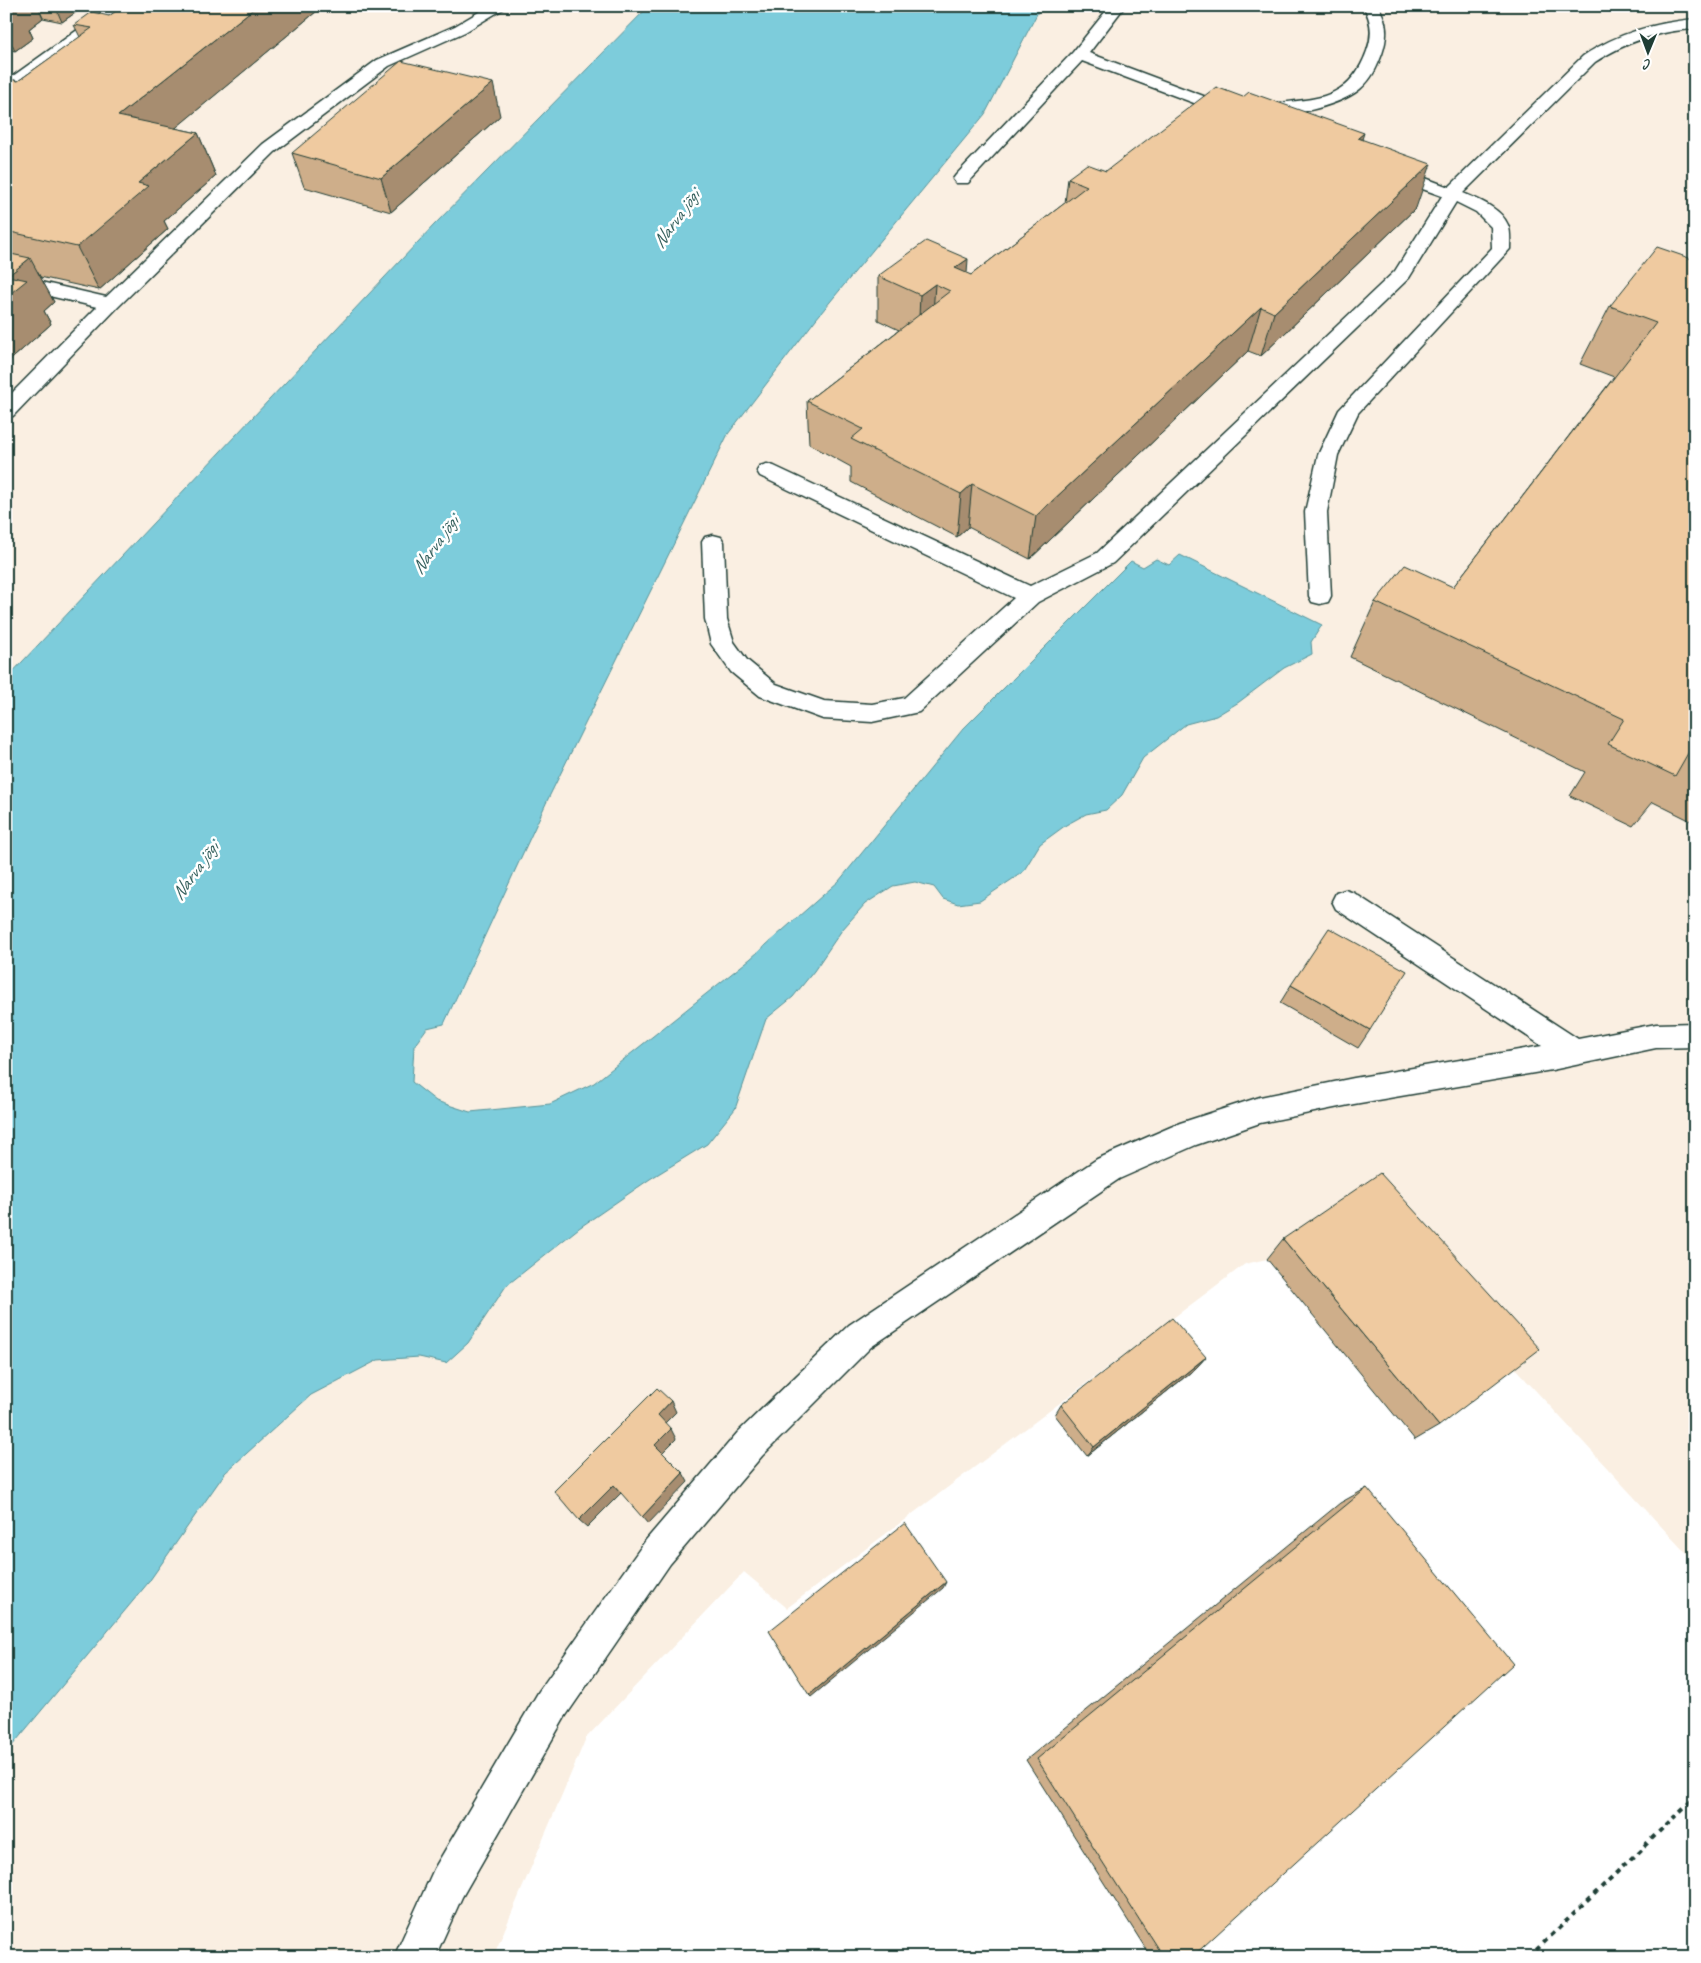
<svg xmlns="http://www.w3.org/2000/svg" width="1701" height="1963" font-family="Caveat,sans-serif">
<rect width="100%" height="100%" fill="#fff"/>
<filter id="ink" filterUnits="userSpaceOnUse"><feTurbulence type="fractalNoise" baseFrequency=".02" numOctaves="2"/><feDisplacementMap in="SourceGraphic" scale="10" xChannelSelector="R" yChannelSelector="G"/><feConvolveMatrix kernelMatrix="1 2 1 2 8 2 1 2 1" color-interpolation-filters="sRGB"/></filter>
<g filter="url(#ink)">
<path fill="#faefe2" d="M6,6h643l-215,219 -428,454z
M1041,6h654v1557l-182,-197 -153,-171 -93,64 -22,5 -458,344 -43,-36 -158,166 -93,219h-487v-204l142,-170 264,-501 2,-36 13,-18 18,-4 103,-225 180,-365 88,-115 169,-205z"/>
<path fill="#7dccdb" stroke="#579398" d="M649,6h392l-56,108 -169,205 -88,115 -180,365 -104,225 -17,4 -13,18 -2,36 24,19 34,11 80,-8 44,-21 156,-124 89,-78 124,-152 168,-168 12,6 13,-8 13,6 11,-10 142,70 -11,17 1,12 -28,14 -45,34 -23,14 -30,8 -43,34 -21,37 -16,15 -20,4 -20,11 -26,19 -17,28 -43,29 -22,3 -15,-5 -9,-12 -19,-5 -22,4 -28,18 -23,26 -28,41 -21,26 -27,22 -31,90 -28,35 -57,35 -71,49 -73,58 -38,57 -22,20 -27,-6 -41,3 -67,35 -86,78 -77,110 -142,170v-1074l428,-454z"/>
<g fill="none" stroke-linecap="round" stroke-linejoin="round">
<g stroke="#1f3d34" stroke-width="3">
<path id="minor" d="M111,6h17l-116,86 -6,2v-13z
M489,6h19l-43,26 -76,34 -114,86 -158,156 -104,108 -7,1v-18l91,-92 -91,-21v-12l100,23 157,-153 114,-84 78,-34z
M1110,6h15l-36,47 149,56 2,3 -2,3h-12l-144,-54 -114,122h-12l-3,-4 3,-4 117,-123z
M1363,6h15c10,16 10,30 4,48 -5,13 -10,25 -22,35 -22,18 -83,32 -110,25l-2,-3 2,-3c49,-13 95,4 117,-57 6,-16 5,-30 -4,-45z
M1695,19v10c-38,2 -69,13 -100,33l-132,131c16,7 38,15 45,32 3,6 2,17 2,24l-152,164 -20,42 -11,57 4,84 -3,6 -8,2 -8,-2 -3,-6 -4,-84 13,-57 21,-45 153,-162 -1,-21 -15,-15 -20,-10 -47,76 -296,285 -75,39 -119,110 -47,10 -49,-3 -63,-23 -29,-24 -20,-28 -6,-25 -3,-77 3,-5 8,-2 8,2 3,5 3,77 7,23 13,18 29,24 48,17 48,3 32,-6 110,-100 -254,-122 -3,-5 3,-5 7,-2 7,2 256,120 67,-33 298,-282 47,-75 -58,-21 -3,-4 3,-4h12l53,20 134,-131c35,-23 71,-33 112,-37z
M1345,890l9,3 224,146 78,-15 39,-1v24l-39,1 -104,22 -198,34 -94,19 -64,22 -77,34 -248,168 -109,109 -92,108 -105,153 -103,180 -27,60h-41l40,-88 105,-178 107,-151 92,-108 111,-107 248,-166 83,-36 80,-26 94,-19 188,-32 -206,-137 -4,-8 4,-8z"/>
</g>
<path stroke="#1f3d34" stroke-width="4" stroke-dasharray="5 5" stroke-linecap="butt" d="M1529,1957l166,-160"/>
<use href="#minor" fill="#fff" fill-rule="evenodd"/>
</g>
<path fill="#ceae8a" stroke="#1f3d34" d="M6,6h79l-23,16 -19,-4 -14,11 4,9 -18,13 -9,-2z
M120,6h203l-148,122 23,5 18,43 -52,45 4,8 -69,61 -59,-13 14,25 -10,9 7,13 -45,40v-286l12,3 62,-44 -6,-12 35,-9 11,-8z
M500,116l-109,96 -87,-25 -12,-34z
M1362,139l54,69 -155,148 -13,-5 -218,208 -62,-32 -11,10 -106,-55v-15l-42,-23 -2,-43 92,-71 -21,-10v-44l89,-2 4,1 94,-72 3,-25 38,-7z
M1695,260v563l-42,-21 -20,24 -63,-30 15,-24 -235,-115 25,-55 78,-15 161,-210 -34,-13 30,-58z
M1291,985l79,45 -12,18 -78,-45z
M1283,1239l156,187 -24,14 -148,-181z
M1206,1357l-10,11 -109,88 -32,-41 6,-10z
M1367,1488l-175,469h-41l-125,-197 314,-257z"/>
<path fill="#a78d70" stroke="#1f3d34" d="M6,6h32l5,12 -14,11 4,9 -18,13 -9,-18z
M55,6h30l-23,16z
M257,6h66l-186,154 -19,-44z
M493,83l7,33 -109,96 -10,-34z
M198,133l18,43 -52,45 4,8 -69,61 -22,-43 61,-64z
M1364,133l-14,44 8,-39z
M1431,164l-15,44 -155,148 13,-43z
M30,258l24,44 -10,9 7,13 -45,40v-67l2,-21z
M968,259l-3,44 -10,-35z
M935,284l-3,44 -14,11 2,-44z
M1261,307l-13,44 -218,208 6,-43z
M972,484l-4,43 -11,10 4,-43z
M1206,1357l-10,11 -109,88 7,-9z
M671,1401l5,11 -13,13 -5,-10z
M671,1429l5,10 -15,15 -6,-9z
M683,1473l5,9 -40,42 -6,-7z
M614,1485l7,8 -34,34 -8,-7z
M946,1582l-3,6 -132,109 -2,-2z"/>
<path fill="#efcaa0" stroke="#1f3d34" d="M123,6h134l-139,110 80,17 -60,50 11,3 -72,61 -71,-16v-153l12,3 74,-53 -18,-3 18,-13 17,4z
M401,61l92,22 -112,95 -89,-25z
M1216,87l27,10 6,-5 115,41 -6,5 73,26 -157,149 -13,-6 -225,209 -64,-32 -11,10 -110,-55 12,-10 -56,-28 143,-110 -15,-7 -15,11 -42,-19 48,-35 42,18 -13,9 16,7 116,-89 -19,-8 19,-14 19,7z
M1657,247l38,13v490l-4,-2 -16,28 -67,-32 16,-25 -249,-117 30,-37 48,22 203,-264 -46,-17z
M6,253l24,5 -22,18 19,4 -21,17z
M1329,928l78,43 -37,59 -79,-45z
M1380,1173l160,176 -101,77 -156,-187z
M1172,1318l34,39 -112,90 -33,-42z
M657,1388l14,13 -13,14 13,14 -16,16 28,28 -41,44 -28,-32 -35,35 -25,-29z
M1367,1488l146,176 -321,293h-29l-126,-198z
M905,1523l41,59 -137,113 -40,-64z"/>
</g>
<g text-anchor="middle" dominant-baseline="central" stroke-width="5" stroke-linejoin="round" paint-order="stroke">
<g font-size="19" font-style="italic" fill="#36615e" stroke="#fff">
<text transform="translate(676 219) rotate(-54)">Narva jõgi</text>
<text transform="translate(435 545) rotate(-54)">Narva jõgi</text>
<text transform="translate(195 871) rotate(-54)">Narva jõgi</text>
</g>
</g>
<rect width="1701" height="1963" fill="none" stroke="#fff" stroke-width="25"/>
<rect x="12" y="12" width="1676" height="1938" fill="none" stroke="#1f3d34" stroke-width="2" filter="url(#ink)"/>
<g transform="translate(1648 52) rotate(181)" stroke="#ffffff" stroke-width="4" paint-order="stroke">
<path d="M0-4L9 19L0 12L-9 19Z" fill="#1f3d34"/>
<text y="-8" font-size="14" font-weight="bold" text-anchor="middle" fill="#1f3d34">С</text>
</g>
</svg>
